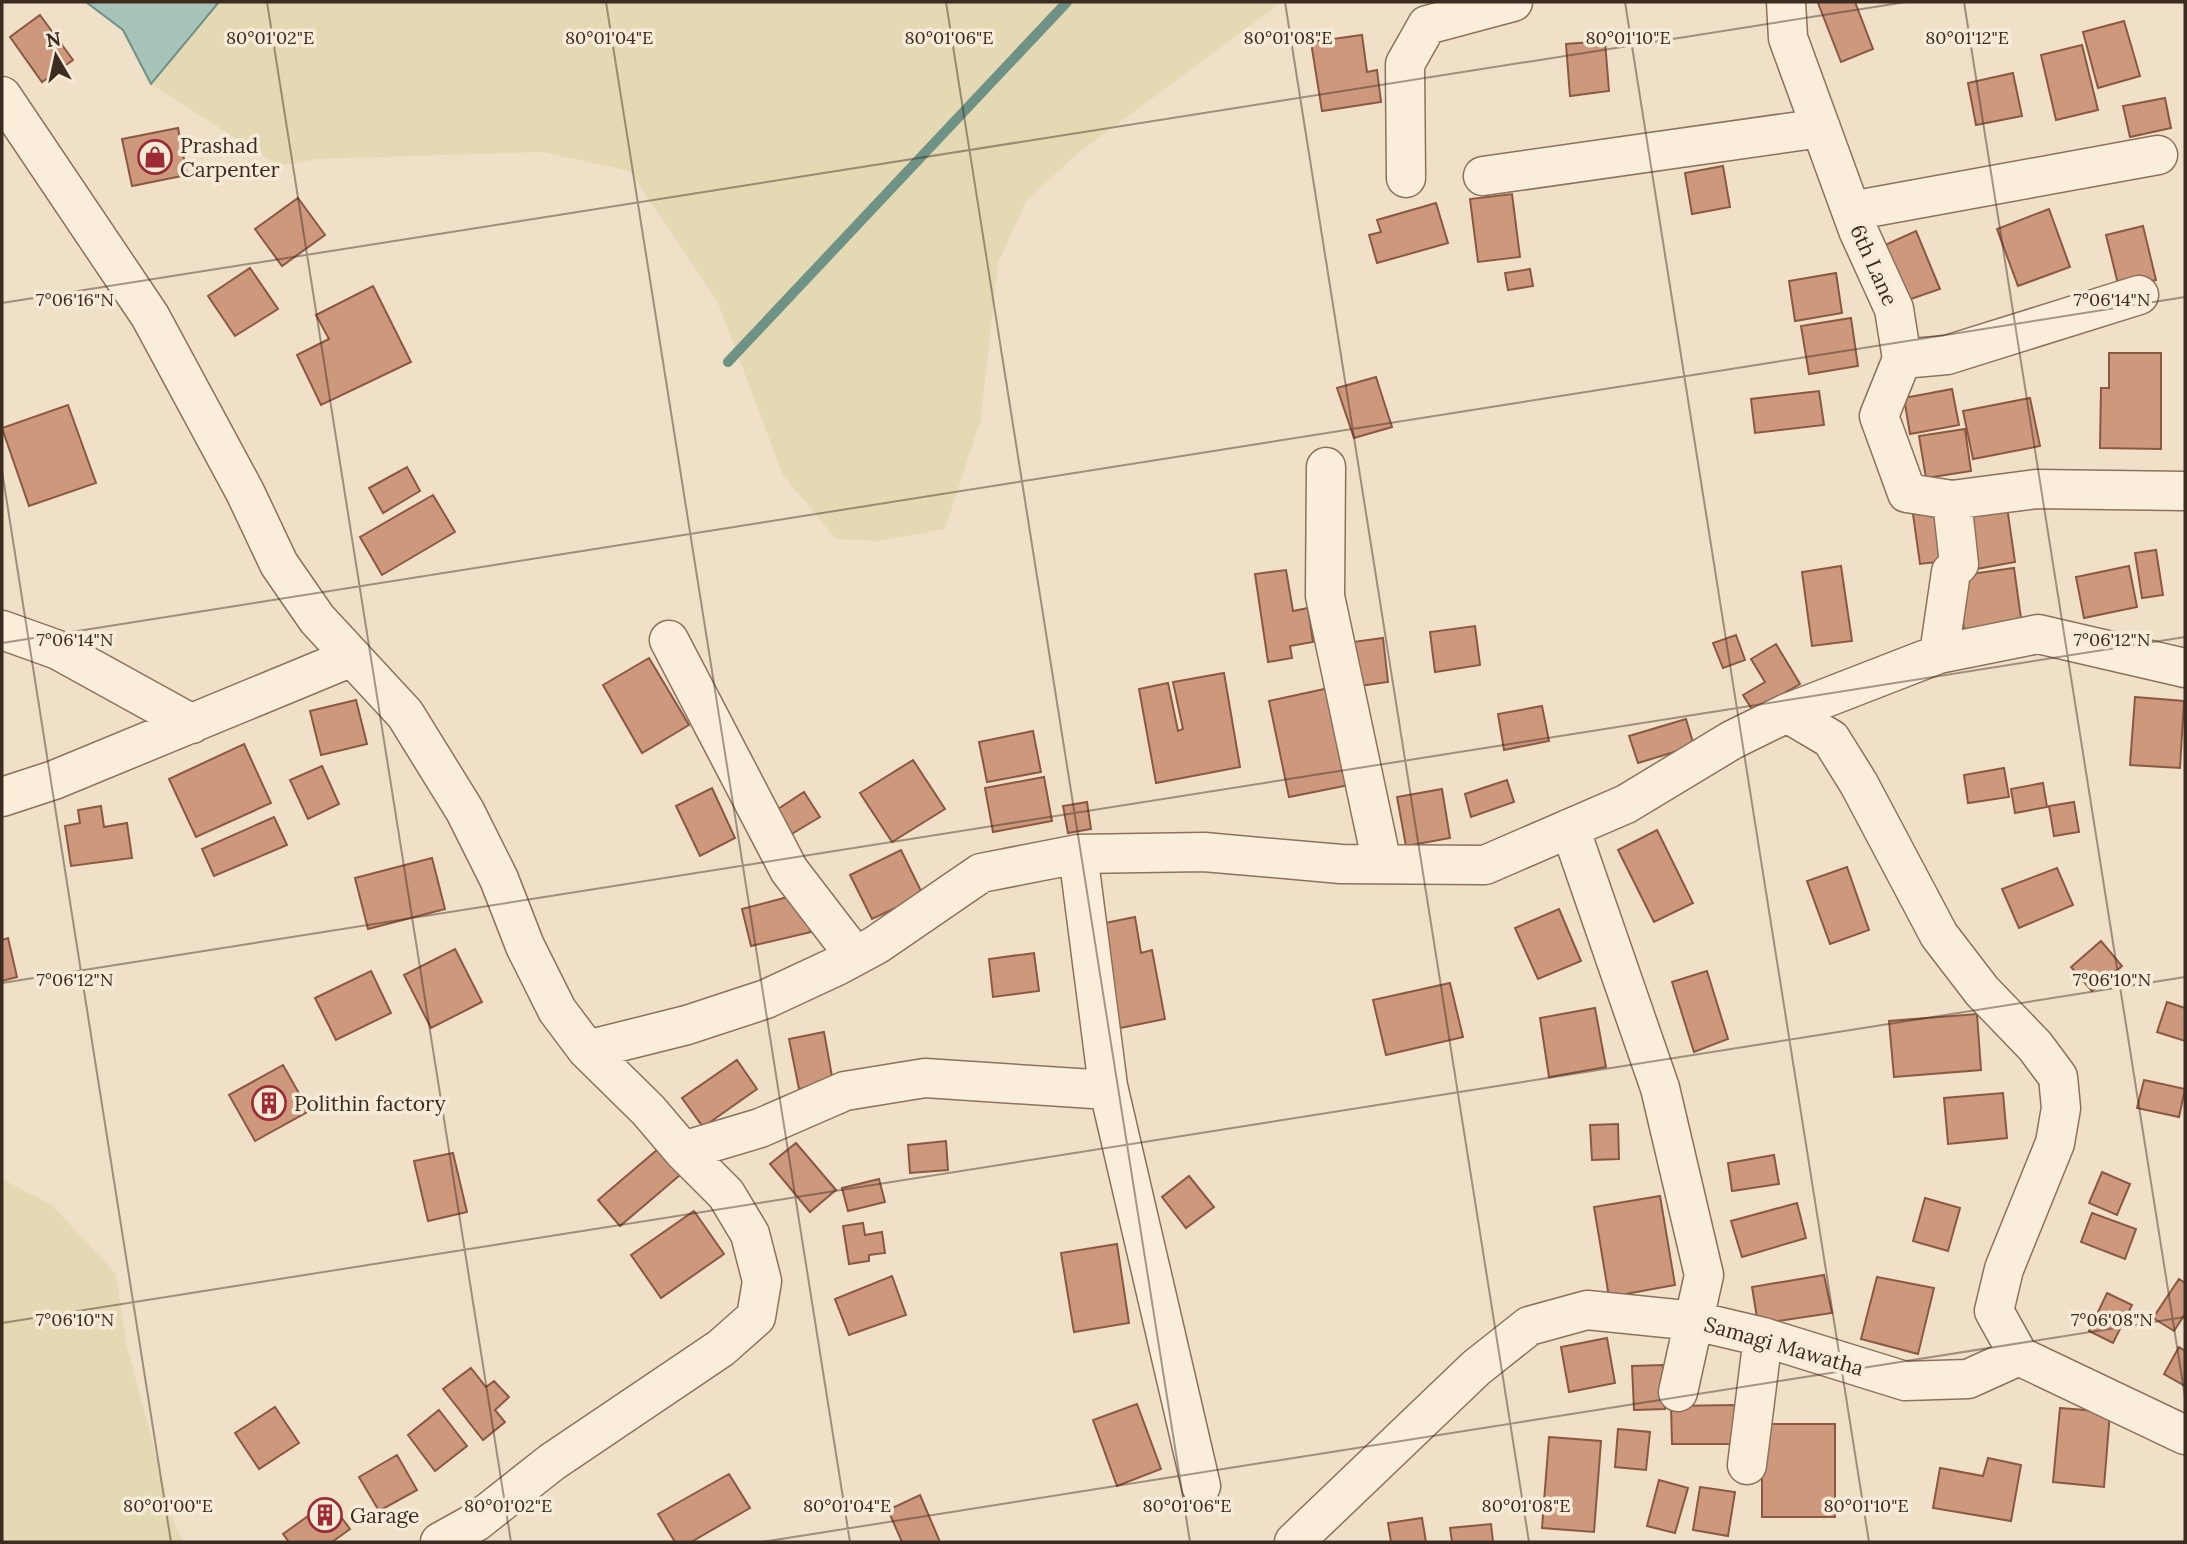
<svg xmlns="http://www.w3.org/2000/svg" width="2187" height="1544" font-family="Lora,serif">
<rect width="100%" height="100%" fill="#efe0c7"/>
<path fill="#e5d9b4" d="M219,2h1063l-204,151 -52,48 -28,63 -17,155 -36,110 -67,12 -42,-2 -53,-64 -65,-172 -88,-132 -88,-19 -225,7 -38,7 -128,-82z
M2,1179l50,26 64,69 10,68 47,177 10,23h-181z"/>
<path fill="#a8c3b9" stroke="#6e9286" stroke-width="2" d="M86,2h133l-68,82 -28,-54z"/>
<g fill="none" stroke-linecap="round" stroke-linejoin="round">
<path stroke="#6e9286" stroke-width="10" d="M728,362l339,-360"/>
</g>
<path fill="#ce987d" stroke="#8b5841" stroke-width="2" d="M1822,2h33l18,47 -32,13 -23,-59z
M40,15l33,45 -31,22 -32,-45z
M2124,21l16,55 -42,12 -15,-56z
M1362,35l5,37 10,-2 4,32 -59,9 -11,-69z
M1605,41l4,50 -39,5 -4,-52z
M2082,45l16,65 -42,10 -15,-65z
M2013,73l9,43 -46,9 -8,-42z
M2165,98l6,30 -41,9 -7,-31z
M178,128l9,47 -55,11 -10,-47z
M1723,166l7,41 -38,7 -7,-41z
M1512,194l8,63 -42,5 -8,-63z
M298,198l27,37 -43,31 -27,-37z
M1436,203l12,40 -71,20 -8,-28 12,-3 -4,-12z
M2049,209l21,58 -52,19 -21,-57z
M2143,226l13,54 -37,8 -13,-53z
M1916,231l24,58 -32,11 -23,-55z
M250,268l28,41 -43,27 -27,-40z
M1530,269l3,17 -25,4 -3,-17z
M1836,273l6,40 -47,8 -6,-40z
M373,286l38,76 -90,43 -24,-50 32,-16 -13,-24z
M1851,318l7,48 -49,8 -8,-48z
M2109,353h52v96l-61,-1 1,-60h8z
M1376,377l16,50 -38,11 -17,-50z
M1952,389l7,36 -49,9 -6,-36z
M1819,391l5,34 -69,8 -4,-34z
M2030,398l10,48 -67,13 -10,-48z
M68,405l28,78 -67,23 -27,-78z
M1965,429l6,42 -45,7 -7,-42z
M407,467l13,24 -37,22 -14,-25z
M433,495l22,37 -73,43 -22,-38z
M2006,500l9,62 -44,8 -10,-63z
M1947,503l7,57 -34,4 -8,-57z
M2156,550l7,45 -21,3 -7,-45z
M1841,566l11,75 -40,5 -10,-74z
M2129,566l8,41 -53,11 -8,-41z
M2014,568l9,65 -57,9 -10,-66z
M1286,570l7,41 15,-3 5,34 -23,4 2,12 -24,4 -13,-88z
M1475,626l5,39 -45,7 -5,-40z
M1736,635l9,25 -22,8 -10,-25z
M1383,638l5,44 -29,4 -6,-44z
M1776,644l24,40 -47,27 -10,-16 22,-13 -14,-23z
M649,658l40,67 -47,28 -39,-68z
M1224,673l16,94 -84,16 -17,-94 29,-6 10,48 5,-2 -10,-47z
M1329,688l20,97 -60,12 -20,-96z
M2135,697l49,4 -4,67 -50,-3z
M356,700l11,44 -46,11 -11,-44z
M1542,706l7,35 -45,9 -6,-36z
M1686,719l8,27 -56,17 -9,-27z
M1033,731l8,41 -54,10 -8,-40z
M244,744l27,59 -75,34 -27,-58z
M913,760l32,49 -53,33 -32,-49z
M322,766l17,38 -31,15 -18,-39z
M2004,768l5,29 -41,6 -4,-28z
M1044,777l8,44 -59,11 -8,-44z
M1507,780l7,22 -43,15 -6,-23z
M2043,783l4,24 -32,6 -4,-24z
M712,788l23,50 -35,18 -24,-50z
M1442,789l8,49 -44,8 -9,-49z
M804,792l16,25 -30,18 -15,-24z
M1087,802l4,27 -23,4 -5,-27z
M2074,802l5,30 -25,4 -5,-30z
M101,806l3,21 23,-4 5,35 -61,8 -6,-40 15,-3 -2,-13z
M274,817l13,28 -73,31 -12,-27z
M1657,830l36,73 -39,19 -36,-72z
M901,850l22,45 -51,24 -22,-44z
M432,858l13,51 -77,20 -13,-51z
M1847,867l22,63 -39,14 -23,-63z
M2057,868l16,37 -54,23 -17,-39z
M799,894l12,38 -60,14 -9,-37z
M1559,909l22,52 -43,18 -23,-51z
M1135,917l6,36 11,-3 13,69 -50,10 -15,-105z
M8,938l9,39 -15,4v-41z
M2101,941l21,25 -30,25 -21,-24z
M455,949l27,53 -51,26 -27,-53z
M1034,953l5,38 -46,6 -4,-38z
M371,971l20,42 -55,27 -21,-42z
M1707,971l21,68 -34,13 -22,-70z
M1450,983l13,54 -77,18 -13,-55z
M2167,1002l18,6v33l-28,-9z
M1595,1008l11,59 -57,10 -9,-59z
M1977,1014l4,56 -87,7 -5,-56z
M824,1032l9,50 -34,7 -10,-50z
M737,1060l20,29 -54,38 -21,-29z
M283,1065l26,46 -54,30 -26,-46z
M2144,1080l41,9 -6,28 -42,-9z
M2003,1093l4,45 -59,6 -4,-46z
M1618,1124l1,35 -27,1 -2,-35z
M946,1141l2,29 -38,3 -2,-28z
M796,1143l40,47 -26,22 -40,-48z
M664,1144l22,26 -66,56 -22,-26z
M453,1153l14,59 -39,9 -14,-60z
M1774,1155l5,29 -47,7 -4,-28z
M2102,1172l28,12 -13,31 -28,-12z
M1189,1176l25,31 -28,21 -24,-31z
M879,1179l6,23 -37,9 -6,-23z
M1660,1196l15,89 -66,12 -15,-90z
M1925,1198l35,10 -12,43 -35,-10z
M1797,1203l9,35 -64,19 -11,-36z
M694,1211l30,43 -63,44 -30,-43z
M2092,1213l44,16 -11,30 -44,-17z
M863,1223l2,12 17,-3 3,21 -16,2v6l-20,3 -6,-38z
M1117,1244l12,79 -55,9 -13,-79z
M1824,1275l8,38 -74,11 -6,-37z
M892,1276l14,39 -57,20 -14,-36z
M1877,1277l57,11 -16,66 -57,-15z
M2179,1279l6,4v31l-11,17 -21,-13z
M2107,1293l25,12 -19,38 -24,-12z
M1607,1338l8,45 -46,9 -8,-45z
M2179,1347l6,4v35l-21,-12z
M1663,1365l2,44 -31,1 -2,-44z
M471,1368l15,19 8,-6 15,16 -14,13 10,12 -22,18 -40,-51z
M1137,1404l24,65 -44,17 -24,-66z
M1736,1405v39h-64l-1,-38z
M275,1407l24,36 -40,26 -24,-36z
M2060,1408l50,4 -6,75 -51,-5z
M439,1410l28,36 -32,25 -27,-36z
M1762,1424h73v93h-73z
M1618,1429l32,3 -4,38 -31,-3z
M1549,1437l52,4 -7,91 -52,-4z
M397,1455l20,35 -38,21 -20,-34z
M1988,1458l33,7 -10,56 -78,-13 7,-40 43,8z
M729,1474l21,34 -59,34h-16l-17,-28z
M1659,1480l29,8 -13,45 -28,-7z
M1700,1487l35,5 -7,44 -35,-6z
M920,1495l20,47h-38l-14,-32z
M329,1501l21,28 -18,13h-43l-6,-8z
M1422,1518l4,24h-35l-3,-19z
M1491,1524l2,18h-41l-2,-14z"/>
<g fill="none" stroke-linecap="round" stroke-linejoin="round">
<g stroke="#8c715c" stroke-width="41">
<path id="minor" d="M1786,2l2,36 70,192 36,79 8,50 -23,57 28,77 45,7 7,64 -8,8 -12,82
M2,96l148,220 95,176 34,72 38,55 88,95 60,97 34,68 26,67 32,64 30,40 61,60 35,41 43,43 24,40 12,47 -6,36 -35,31 -169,114 -76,60 -36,20
M1483,176l338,-48
M1406,178l-1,-114 22,-39 86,-23
M1851,211l307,-56
M1902,359l45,-4 192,-60
M1326,467l-1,129 57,268
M1952,500l84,-11 149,2
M2,630l56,20 134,74
M669,640l120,230 66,86
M1787,713l152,-59 99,-20 147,34
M2,797l52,-17 298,-123
M1570,828l90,260 44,187 -26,117
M1078,854l30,232 93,400
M587,1050l100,-25 79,-26 71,-33 39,-21 105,-72 97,-19 126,-2 137,12 144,1 141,-61 106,-64 55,-27 44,26 28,45 80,151 43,56 53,55 23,31 3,31 -6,35 -51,126 -10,42 25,45 166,79
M683,1151l77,-23 85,-37 80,-13 168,11 15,-3
M1747,1465l16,-128
M1294,1542l182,-174 53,-42 58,-16 108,11 68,16 142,44 63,-2 51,-23"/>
</g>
<use href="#minor" stroke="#faeedb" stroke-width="38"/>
</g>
<path fill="none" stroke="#3c2b20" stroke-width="2" stroke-opacity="0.45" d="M267,2l244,1540M606,2l244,1540M946,2l244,1540M1285,2l244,1540M1625,2l244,1540M1964,2l221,1395M2,303l1904,-301M2,471l169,1071M2,643l2183,-346M2,983l2183,-346M2,1323l2183,-346M762,1542l1423,-225"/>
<defs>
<g id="shop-ring" transform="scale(1.75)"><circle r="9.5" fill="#f6ebd7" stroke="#9c2b35" stroke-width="1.5"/><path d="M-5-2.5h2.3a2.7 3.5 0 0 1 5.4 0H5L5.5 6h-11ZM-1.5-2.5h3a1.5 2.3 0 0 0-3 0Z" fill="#9c2b35"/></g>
<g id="building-ring" transform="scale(1.75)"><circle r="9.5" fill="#f6ebd7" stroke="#9c2b35" stroke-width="1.5"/><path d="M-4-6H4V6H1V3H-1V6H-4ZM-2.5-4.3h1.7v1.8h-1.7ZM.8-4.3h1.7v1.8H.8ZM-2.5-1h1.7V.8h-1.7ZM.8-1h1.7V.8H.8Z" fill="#9c2b35"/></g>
</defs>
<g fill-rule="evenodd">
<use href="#shop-ring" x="155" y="157"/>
<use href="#building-ring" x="269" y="1103"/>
<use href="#building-ring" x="325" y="1515"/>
</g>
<g text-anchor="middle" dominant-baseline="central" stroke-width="7" stroke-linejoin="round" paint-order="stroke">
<g font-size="21" fill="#3c2b20" stroke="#f6ebd7" text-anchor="start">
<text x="180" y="145">Prashad<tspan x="180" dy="24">Carpenter</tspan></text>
<text x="294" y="1103">Polithin factory</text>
<text x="350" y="1515">Garage</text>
</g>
<g font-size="21" fill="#3c2b20" stroke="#f6ebd7">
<text transform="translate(1874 265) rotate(66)">6th Lane</text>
<text transform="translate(1784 1346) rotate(16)">Samagi Mawatha</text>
</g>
</g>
<g font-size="18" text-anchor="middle" fill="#3c2b20" stroke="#f6ebd7" stroke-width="7" stroke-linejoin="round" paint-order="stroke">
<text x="270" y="44">80°01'02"E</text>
<text x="609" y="44">80°01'04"E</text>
<text x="1967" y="44">80°01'12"E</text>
<text x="949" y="44">80°01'06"E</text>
<text x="1288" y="44">80°01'08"E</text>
<text x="1628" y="44">80°01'10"E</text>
<text x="75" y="306">7°06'16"N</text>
<text x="2112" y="306">7°06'14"N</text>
<text x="75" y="646">7°06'14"N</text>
<text x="2112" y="646">7°06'12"N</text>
<text x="75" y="986">7°06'12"N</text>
<text x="2112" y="986">7°06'10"N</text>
<text x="75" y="1326">7°06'10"N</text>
<text x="2112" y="1326">7°06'08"N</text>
<text x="168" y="1512">80°01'00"E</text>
<text x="508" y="1512">80°01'02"E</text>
<text x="847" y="1512">80°01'04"E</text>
<text x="1187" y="1512">80°01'06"E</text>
<text x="1526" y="1512">80°01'08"E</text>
<text x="1866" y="1512">80°01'10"E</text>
</g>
<rect width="2187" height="1544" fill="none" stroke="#3c2b20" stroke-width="7"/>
<g transform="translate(56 56) rotate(351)" stroke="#f6ebd7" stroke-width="5" paint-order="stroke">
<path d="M0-5L12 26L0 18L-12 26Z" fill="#3c2b20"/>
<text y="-10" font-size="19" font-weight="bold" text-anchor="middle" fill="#3c2b20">N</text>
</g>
</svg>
